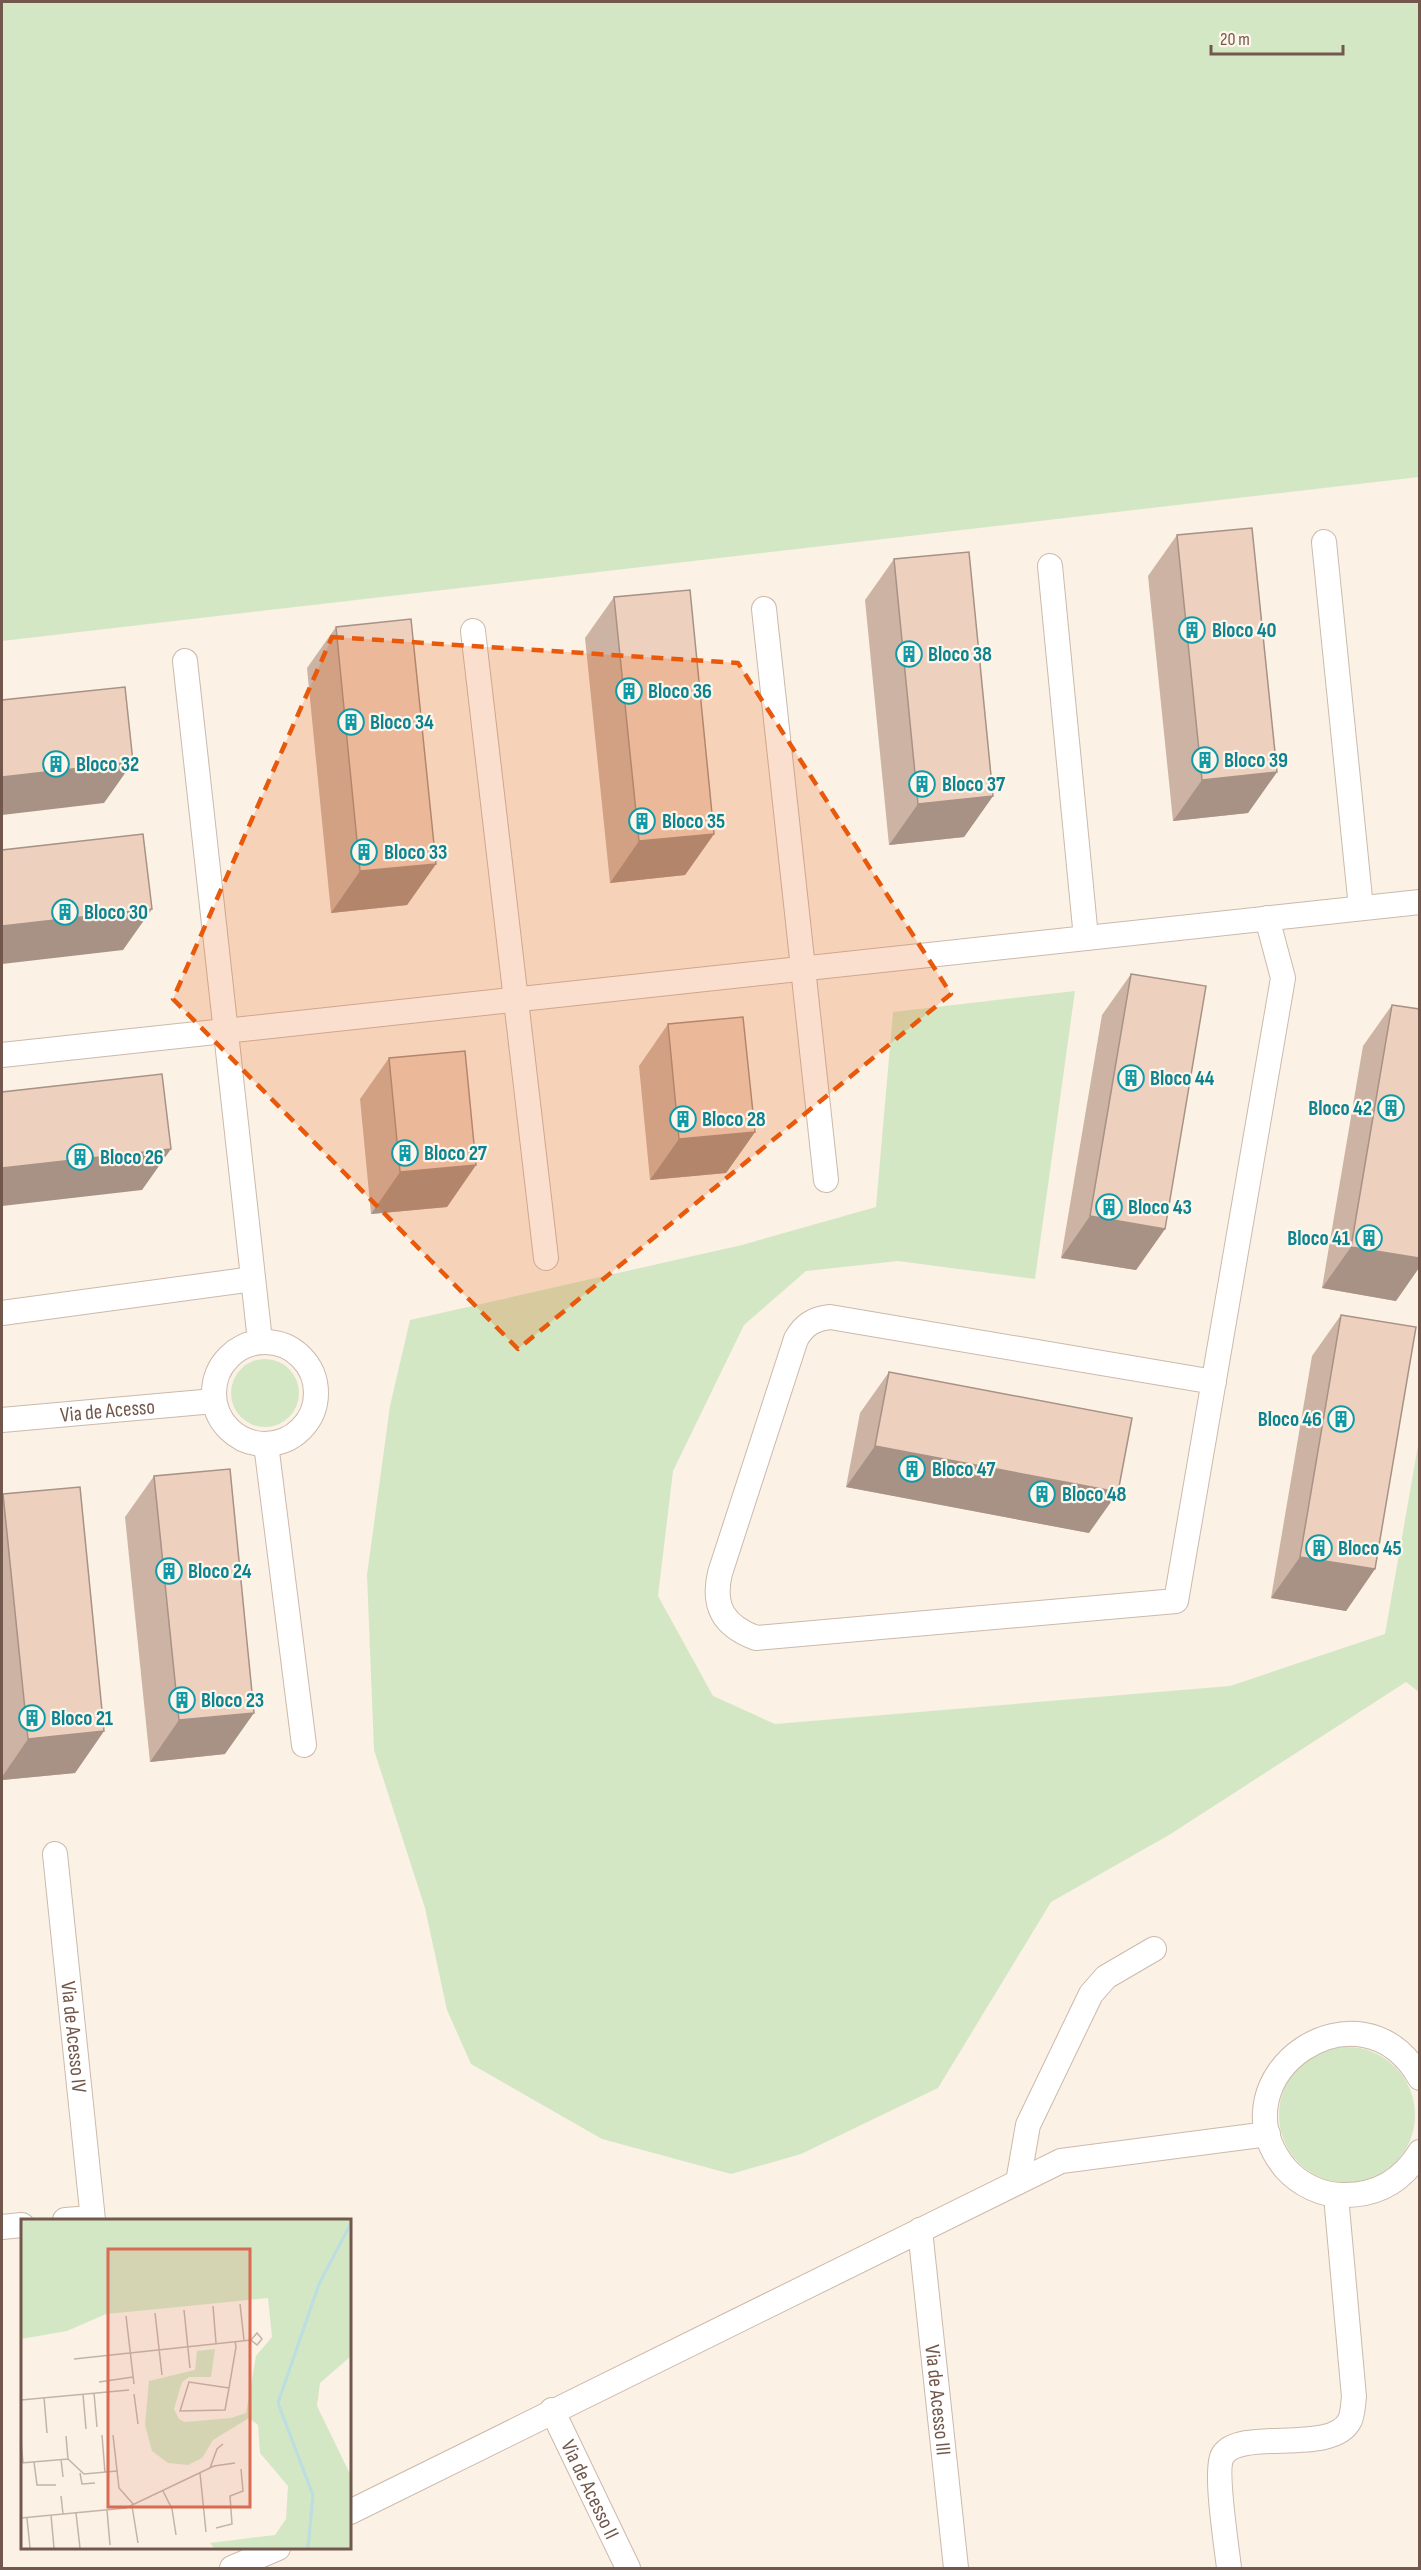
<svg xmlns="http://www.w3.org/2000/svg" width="1421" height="2570" font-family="'Sofia Sans Condensed',sans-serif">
<rect width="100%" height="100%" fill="#fbf1e5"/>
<path fill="#d4e7c4" d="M2,2h1417v475l-1417,164z
M1075,991l-40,288 -137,-18 -92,10 -62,54 -71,146 -15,125 55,100 62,28 455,-38 155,-52 34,-194v252l-13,-10 -237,153 -118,67 -113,186 -137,66 -70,20 -129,-35 -131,-75 -24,-54 -22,-102 -51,-158 -7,-175 23,-169 20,-86 332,-75 134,-38 17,-195z
M231 1393a34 34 0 1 1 68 0a34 34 0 1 1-68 0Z
M1279 2115a68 68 0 1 1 136 0a68 68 0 1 1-136 0Z"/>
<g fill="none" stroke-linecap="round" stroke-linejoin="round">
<g stroke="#ccb9ac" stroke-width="26">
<g id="lane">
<path d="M1324,542l37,366"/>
<path d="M1050,566l36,372"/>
<path d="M764,609l62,571"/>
<path d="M473,631l73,627"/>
<path d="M185,661l75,680"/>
<path d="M2,1055l1418,-153"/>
<path d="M2,1313l251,-34"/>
<circle cx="265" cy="1393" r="51"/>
<path d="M1214,1382l-384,-65c-17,2 -26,8 -34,22l-76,234c-8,34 4,53 36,65l420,-37 107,-623 -16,-60"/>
<path id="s1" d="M2,1420l212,-19"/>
<path d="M266,1444l38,301"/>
<path id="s2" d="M55,1854l38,366"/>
<path d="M1420,2078c-59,-105 -209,-2 -135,90 15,17 38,28 60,27 33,0 58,-15 75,-43"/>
<path d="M1018,2182l10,-57 63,-131 15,-17 48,-28"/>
<path d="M65,2220l27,-2"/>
<path d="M2,2227l20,-2"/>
<path id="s3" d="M920,2230l36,338"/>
<path id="s4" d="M552,2410l76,158"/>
<path d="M350,2512l711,-351 207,-27"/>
<path d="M232,2568l46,-20"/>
<path d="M1229,2568c-2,-19 -15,-100 -6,-113 18,-28 110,1 127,-35 3,-7 3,-16 4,-23l-18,-201"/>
</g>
</g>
<use href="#lane" stroke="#fff" stroke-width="24"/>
</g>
<path fill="#cdb3a3" d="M1177,535l100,237 -29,41 -75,8 -25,-245z
M894,559l99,237 -29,41 -75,8 -24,-245z
M614,597l100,237 -29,41 -75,8 -25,-245z
M336,627l100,237 -29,41 -76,8 -24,-245z
M1131,974l34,255 -29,41 -75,-12 41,-243z
M1392,1005l4,296 -74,-13 41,-242z
M668,1024l87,108 -29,41 -76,7 -11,-114z
M389,1058l87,107 -29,42 -76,7 -11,-115z
M1341,1315l34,254 -29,42 -75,-13 41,-242z
M889,1372l200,161 -243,-46 14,-74z
M154,1476l71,278 -75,8 -25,-245z
M3,1494l101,237 -29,42 -73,7v-283z"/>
<path fill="#a79285" d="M133,762l-29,41 -102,12v-38z
M1277,772l-29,41 -75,8 29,-41z
M993,796l-29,41 -75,8 29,-41z
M714,834l-29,41 -75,8 29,-42z
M436,864l-29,41 -76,8 29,-42z
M152,909l-29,41 -121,14v-38z
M755,1132l-29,41 -76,7 29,-41z
M171,1149l-29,41 -140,16v-38z
M476,1165l-29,42 -76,7 29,-42z
M1090,1216l75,13 -29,41 -75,-12z
M1351,1247l68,11v10l-23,33 -74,-13z
M875,1446l243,46 -29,41 -243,-46z
M1300,1557l75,12 -29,42 -75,-13z
M254,1713l-29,41 -75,8 29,-42z
M104,1731l-29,42 -73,7v-3l26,-38z"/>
<path fill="#eed0be" stroke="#a79285" stroke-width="1.5" d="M1252,528l25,244 -75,8 -25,-245z
M969,552l24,244 -75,8 -24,-245z
M690,590l24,244 -75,7 -25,-244z
M411,619l25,245 -76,7 -24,-244z
M125,687l8,75 -131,15v-77z
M143,834l9,75 -150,17v-76z
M1131,974l75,12 -41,243 -75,-13z
M1392,1005l27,4v249l-68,-11z
M743,1017l12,115 -76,7 -11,-115z
M465,1051l11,114 -76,7 -11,-114z
M162,1074l9,75 -169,19v-76z
M1341,1315l75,12 -41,242 -75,-12z
M889,1372l243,46 -14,74 -243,-46z
M230,1469l24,244 -75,7 -25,-244z
M80,1487l24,244 -76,8 -25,-245z"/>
<path fill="#e8590c" fill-opacity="0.2" stroke="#e8590c" stroke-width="4.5" stroke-dasharray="12 8" stroke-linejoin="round" d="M332,637l406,26 213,331 -433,355 -345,-350z"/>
<defs>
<g id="building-ring" transform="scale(1.35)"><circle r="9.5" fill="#fef6eb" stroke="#0f9aa8" stroke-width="1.5"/><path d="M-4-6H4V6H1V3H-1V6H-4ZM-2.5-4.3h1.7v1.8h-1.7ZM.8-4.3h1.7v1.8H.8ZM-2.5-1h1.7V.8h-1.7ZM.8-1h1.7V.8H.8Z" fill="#0f9aa8"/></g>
</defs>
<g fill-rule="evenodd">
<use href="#building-ring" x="1192" y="630"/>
<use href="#building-ring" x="909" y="654"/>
<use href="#building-ring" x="629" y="691"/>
<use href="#building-ring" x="351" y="722"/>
<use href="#building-ring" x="1205" y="760"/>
<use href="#building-ring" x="56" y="764"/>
<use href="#building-ring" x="922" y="784"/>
<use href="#building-ring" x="642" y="821"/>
<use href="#building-ring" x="364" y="852"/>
<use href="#building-ring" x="65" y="912"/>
<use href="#building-ring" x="1131" y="1078"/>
<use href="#building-ring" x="1391" y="1108"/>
<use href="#building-ring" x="683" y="1119"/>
<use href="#building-ring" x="405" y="1153"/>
<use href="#building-ring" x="80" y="1157"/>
<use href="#building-ring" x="1109" y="1207"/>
<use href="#building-ring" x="1369" y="1238"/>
<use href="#building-ring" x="1341" y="1419"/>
<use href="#building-ring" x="912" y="1469"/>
<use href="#building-ring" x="1042" y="1494"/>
<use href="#building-ring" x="1319" y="1548"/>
<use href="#building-ring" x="169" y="1571"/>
<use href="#building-ring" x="182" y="1700"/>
<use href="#building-ring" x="32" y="1718"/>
</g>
<g text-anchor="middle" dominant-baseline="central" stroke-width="4.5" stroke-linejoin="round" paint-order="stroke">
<g font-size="21" font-weight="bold" fill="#0d838f" stroke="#fef6eb" text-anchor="start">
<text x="1212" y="630">Bloco 40</text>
<text x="928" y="654">Bloco 38</text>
<text x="648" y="691">Bloco 36</text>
<text x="370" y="722">Bloco 34</text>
<text x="1224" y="760">Bloco 39</text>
<text x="76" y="764">Bloco 32</text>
<text x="942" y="784">Bloco 37</text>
<text x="662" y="821">Bloco 35</text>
<text x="384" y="852">Bloco 33</text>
<text x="84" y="912">Bloco 30</text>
<text x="1150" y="1078">Bloco 44</text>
<text x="1372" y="1108" text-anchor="end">Bloco 42</text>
<text x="702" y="1119">Bloco 28</text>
<text x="424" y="1153">Bloco 27</text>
<text x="100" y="1157">Bloco 26</text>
<text x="1128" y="1207">Bloco 43</text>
<text x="1350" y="1238" text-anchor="end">Bloco 41</text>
<text x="1322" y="1419" text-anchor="end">Bloco 46</text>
<text x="932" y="1469">Bloco 47</text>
<text x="1062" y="1494">Bloco 48</text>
<text x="1338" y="1548">Bloco 45</text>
<text x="188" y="1571">Bloco 24</text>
<text x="201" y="1700">Bloco 23</text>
<text x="51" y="1718">Bloco 21</text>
</g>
<g font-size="21" fill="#72584c" stroke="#fef6eb">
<text stroke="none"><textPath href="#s1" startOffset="106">Via de Acesso</textPath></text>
<text stroke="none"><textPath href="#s2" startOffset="184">Via de Acesso IV</textPath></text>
<text stroke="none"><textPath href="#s3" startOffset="171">Via de Acesso III</textPath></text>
<text stroke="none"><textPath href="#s4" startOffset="88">Via de Acesso II</textPath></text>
</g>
</g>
<g transform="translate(21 2219)">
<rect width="330" height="330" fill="#fbf1e5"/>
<path d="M0,1h330v136l-31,27 -3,23 34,70v72h-137l-4,-5 65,-8 11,-16 2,-33 -28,-33 -2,-28 -9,-7 -36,22 -11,18 -14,7 -20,-2 -16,-12 -7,-26 4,-44 46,-11 2,-19 18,-2 -4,28h-22l-7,5 -8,27 5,10 6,3 46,-4 15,-5 10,-57 16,-19 -4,-39 -162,16 -39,17 -46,8z" fill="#d4e7c4"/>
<path fill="none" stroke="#bbdee3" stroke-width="3" d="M287,329l5,-53 -35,-92 41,-119 32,-61"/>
<path fill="none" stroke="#c4b4a8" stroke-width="1.5" d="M219,85l4,36M192,87l3,37M163,91l6,58M134,94l7,62M105,97l8,68M53,140l177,-19 6,5 5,-6 -5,-6 -6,7M78,163l34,-5M208,169l-40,-6 -9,29 45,-1 4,-22 7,-41 -1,-6M73,174l3,34M62,175l3,35M113,175l4,30M23,178l3,36M0,181l108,-10M81,216l3,38M92,216l6,53 15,17M45,217l2,23M0,223l2,21M40,240l2,18M13,243l3,23h19M0,244l47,-4 16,15 33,-3M189,249l7,-19 6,-5M59,254l2,11 13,-1M179,254l6,59M142,272l9,18 4,26M40,277l2,18M111,287l6,37M86,291l3,35M55,294l4,35M30,296l3,33M0,299l105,-10 88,-42 21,-3M6,299l3,30M195,309l16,-4 -2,-28 13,-5 -2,-22"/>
<path fill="#d86b52" fill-opacity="0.15" stroke="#d86b52" stroke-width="3" d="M87,30h142v258h-142z"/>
<rect width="330" height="330" fill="none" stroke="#72584c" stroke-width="3"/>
</g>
<rect width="1421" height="2570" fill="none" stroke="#72584c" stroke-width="6"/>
<path d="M1211 45v9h132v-9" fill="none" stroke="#72584c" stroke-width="3"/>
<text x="1220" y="45" font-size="18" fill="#72584c" stroke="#fef6eb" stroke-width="4.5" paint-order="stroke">20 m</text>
</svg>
